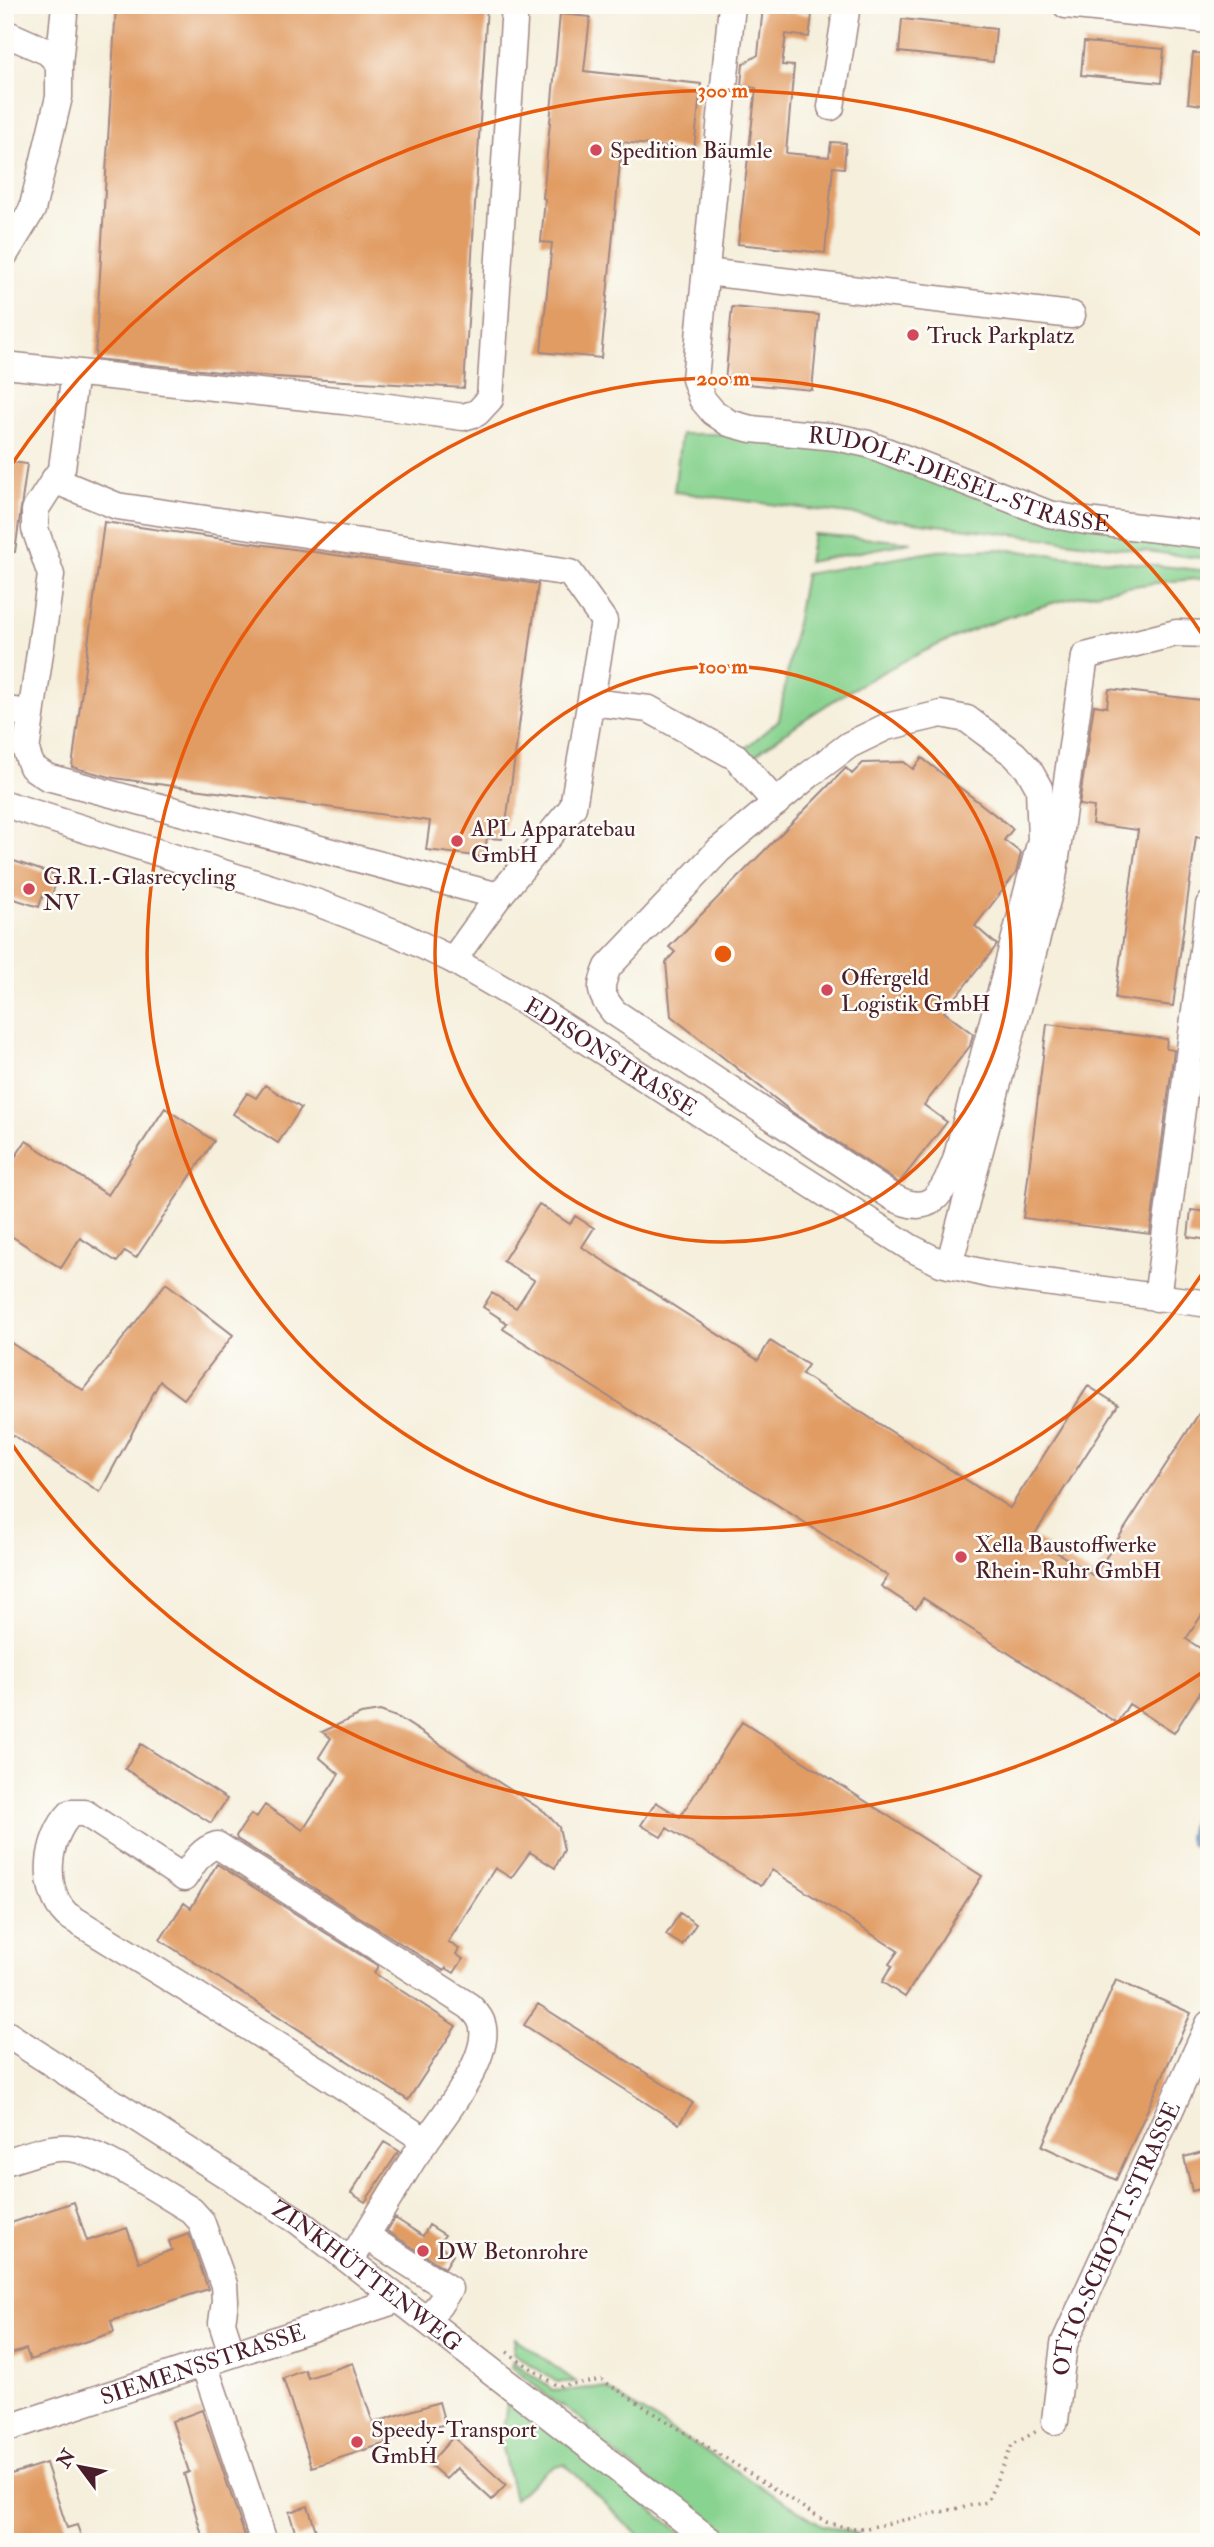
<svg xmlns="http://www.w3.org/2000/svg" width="1214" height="2547" font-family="'IM FELL Double Pica',serif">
<rect width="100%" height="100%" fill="#fdfcf7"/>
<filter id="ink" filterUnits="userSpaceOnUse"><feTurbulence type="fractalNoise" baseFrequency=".0143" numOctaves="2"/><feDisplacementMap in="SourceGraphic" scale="14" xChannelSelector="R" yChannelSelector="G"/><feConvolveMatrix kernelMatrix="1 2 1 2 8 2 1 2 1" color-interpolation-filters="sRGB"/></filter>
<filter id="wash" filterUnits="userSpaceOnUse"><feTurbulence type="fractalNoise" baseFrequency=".00686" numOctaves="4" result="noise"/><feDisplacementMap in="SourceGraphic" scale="28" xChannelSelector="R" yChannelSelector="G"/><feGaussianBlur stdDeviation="1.57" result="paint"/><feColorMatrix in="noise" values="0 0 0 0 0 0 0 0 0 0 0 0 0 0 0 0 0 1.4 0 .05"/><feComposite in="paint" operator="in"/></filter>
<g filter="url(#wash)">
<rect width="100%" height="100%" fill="#f5efdc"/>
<path fill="#89d390" stroke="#6a795e" stroke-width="2" d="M681,434h51l104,12 373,98v15l-535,-67z
M813,534l99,8 -104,20z
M999,549l210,22v7c-46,3 -92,9 -137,20 -117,29 -227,87 -322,161l-8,-8 37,-31 26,-146 132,-23z
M515,2338l57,41 4,3h-19l-44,-29z
M512,2361l41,29c17,4 35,-6 53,-1l216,136 37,9 -19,8h-109l-134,-102 2,-4 -12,-8 1,-3 -26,-20 -2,1 -48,-39z
M508,2397l185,145h-48l-80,-78c-23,2 -33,22 -51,35l-13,-55z"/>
<path fill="#68aadc" stroke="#596484" stroke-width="2" d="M1200,1809l9,2v40l-18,-6 -3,-8 5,-23z"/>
<g id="blocks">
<path fill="#e19c64" d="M116,5h371l-23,383 -205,-12 -164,-17z
M763,7l19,2v3l30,3 -3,22 -23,-3 -4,31 12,1 -8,87 43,4 2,-15 15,1 -2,25 -11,-1 -8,86 -87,-9 18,-156 -15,-2 2,-22 15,-9z
M560,14l30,3 -6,54 117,13 -7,66 -72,-8 -21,216 -60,-6 11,-109 -11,-1 4,-43 -2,-1z
M902,19l94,10 -3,33 -94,-10z
M1084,42l80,7 -3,34 -80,-8z
M1193,53l16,1v52l-21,-3z
M732,307l87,8 -7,75 -87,-8z
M5,461l22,3 -12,88h-10z
M104,522l434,62 -33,247h-2l-1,8 -15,-1 -3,19 -58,-7 4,-29 -316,-43 -42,-11z
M1109,689l100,12 -2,138 -11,-2 -23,169 -58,-8 23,-168 -46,-6 2,-17 -15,-2 15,-100 13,2z
M922,758l91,71 -9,11 17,13 -5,20 -41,53 22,19 -53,67 29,22 -3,12 -46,59 23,17 -48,61 -107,-71 -121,-96 -5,-54 9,-10 -6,-5 177,-179 6,6 11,-11 41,-1 9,7z
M5,858l53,18 -7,22 -8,-3 -4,12 -34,-11z
M1047,1024l120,15 -1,10 8,1 -24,184 -127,-16z
M265,1085l36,23 -23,35 -45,-29 14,-21 9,5z
M165,1108l49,33 -78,117 -11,-7 -8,11 -37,-24 -19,30 -56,-36v-60l21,-31 82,54z
M539,1204l31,20 5,-8 19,12 -12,19 176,113 12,-19 38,24 -6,9 208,134 78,-122 30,19 -85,132 61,39 115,-178v206l-23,35 23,15v24l-35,55 -45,-29 -12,19 -194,-125 -7,11 -35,-23 7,-10 -385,-247 4,-6 -24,-16 9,-14 24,15 18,-28 -31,-19z
M1191,1210l18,2v28l-21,-3z
M166,1283l67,52 -49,64 -24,-18 -60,111 -95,-62v-91l78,51z
M380,1711l19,7 146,94 14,15 5,23 -9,18 -25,-16 -19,26 -16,-10 -47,74 11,7 -3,5 7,5 -9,14 -8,-5 -2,3 -207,-132 -1,-3 15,-22 5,4 9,-13 38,25 36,-56 -20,-17 12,-19 -9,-6 39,-18z
M742,1722l240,154 -77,121 -23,-15 10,-16 -3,-2 9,-13 -126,-81 -11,16 -94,-58 -6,9 -20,-12 15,-23 24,15z
M141,1744l86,55 -16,24 -86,-54z
M217,1864l161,102 -4,7 82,53 -48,74 -248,-160 24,-37 7,5z
M680,1913l16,11 -14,21 -16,-10z
M1116,1980l75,33 -75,167 -74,-34z
M538,2004l155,99 -14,21 -155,-99z
M384,2142l15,9 -34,51 -14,-9z
M1209,2150v37l-17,4 -8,-34z
M74,2202l13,39 40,-13 12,34 33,-12 -3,-9 20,-7 19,55 -97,32 3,11 -84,28 -4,-11 -21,7v-131z
M395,2218l28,18 6,-11 16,10 -7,10 15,10 -8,13 -58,-37z
M353,2363l20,60 66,-21 6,22 -133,43 -29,-89 22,-8 3,8z
M202,2410l18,52 27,80h-43l-20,-68 5,-2 -17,-51z
M453,2437l53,48 -14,15 -35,-32 -11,11 -17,-15z
M46,2463l21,65 10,-3 6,17h-78v-66z
M308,2506l8,25 -19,7 -8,-26z"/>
</g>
</g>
<g filter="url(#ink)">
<use href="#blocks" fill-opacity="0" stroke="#a08784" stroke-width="2"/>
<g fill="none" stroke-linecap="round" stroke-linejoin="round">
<g stroke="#a08784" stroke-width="29">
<g id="minor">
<path id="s1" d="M732,5l-37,374 7,20 11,13 16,11 22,6 85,8 32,7 181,70 37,7 123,14"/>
<path d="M1066,5l143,15"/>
<path d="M5,33l43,19 11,12"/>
<path d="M831,107l16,-102"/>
<path d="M5,254l27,-44 27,-113v-33l6,-59"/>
<path d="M706,272l366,43"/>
<path d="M5,365l339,36 119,16 14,-4 13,-14 25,-394"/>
<path d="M75,373l-13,95 -27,42v19l16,46 -25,176 6,16 15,10 452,119"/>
<path d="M54,480l63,26 453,67 34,48 -31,186 -74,89 -46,64"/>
<path d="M591,702l58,7 87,48 40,46"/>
<path d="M5,710l26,3"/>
<path d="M941,714l26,5 47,35 15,16 10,18 2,52 -85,320c-13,34 -26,59 -65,36l-277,-184c-15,-19 -15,-23 -6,-45l111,-117 90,-75 40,-30 37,-18z"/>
<path id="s2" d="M5,804l313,99 78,30 57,27 82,48 376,240 30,15 52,12 216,29"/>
<path d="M949,1265l104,-387 32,-222 91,-23 33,1"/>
<path d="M1157,1298l52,-393"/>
<path id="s3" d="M5,2033l293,188 414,321"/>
<path d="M5,2162c21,-6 43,-16 64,-14 30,2 94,46 122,62l10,11 23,64 1,16 -3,22 10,31"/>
<path d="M366,2236l83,53 -10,16 -13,15"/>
<path d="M351,2260c21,-34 41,-67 62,-101 22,-33 65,-82 70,-120 2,-15 -3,-23 -14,-33l-252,-161c-17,5 -24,19 -33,33l-99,-65h-14c-25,25 -30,77 -4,102l254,157 105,69"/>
<path d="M204,2364l60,178"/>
<path id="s4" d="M1055,2421l9,-77 145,-320"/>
<path id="s5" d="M5,2429l395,-130"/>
</g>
</g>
<path stroke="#a08784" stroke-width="3.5" stroke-dasharray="2 5" stroke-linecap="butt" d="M507,2352l50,34 45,-6 224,142 22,6h19l120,-26 25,-57 25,-14"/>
<use href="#minor" stroke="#fff" stroke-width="26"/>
</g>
</g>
<g fill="none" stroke="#e8590c" stroke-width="3.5">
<circle cx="723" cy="954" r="288"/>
<path d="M1206 1268A576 576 0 1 1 1206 640"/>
<path d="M1206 1670A864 864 0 0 1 7 1437M7 471A864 864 0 0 1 1206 238"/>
</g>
<g fill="#d1495b" stroke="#fdfcf7" stroke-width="2.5">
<circle cx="596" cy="150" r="7"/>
<circle cx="913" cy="335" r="7"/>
<circle cx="457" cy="841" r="7"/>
<circle cx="29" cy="889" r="7"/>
<circle cx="827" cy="990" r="7"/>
<circle cx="961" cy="1557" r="7"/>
<circle cx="423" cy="2251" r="7"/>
<circle cx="357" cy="2442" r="7"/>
</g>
<g text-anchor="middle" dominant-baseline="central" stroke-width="5" stroke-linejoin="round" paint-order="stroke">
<g font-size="23" fill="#4a1f2b" stroke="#fdfcf7" text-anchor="start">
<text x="610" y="150">Spedition Bäumle</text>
<text x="927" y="335">Truck Parkplatz</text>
<text x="471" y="828">APL Apparatebau<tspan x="471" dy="26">GmbH</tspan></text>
<text x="43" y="876">G.R.I.-Glasrecycling<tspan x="43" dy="26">NV</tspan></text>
<text x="841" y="977">Offergeld<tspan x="841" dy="26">Logistik GmbH</tspan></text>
<text x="975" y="1544">Xella Baustoffwerke<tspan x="975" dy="26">Rhein-Ruhr GmbH</tspan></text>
<text x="437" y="2251">DW Betonrohre</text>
<text x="371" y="2429">Speedy-Transport<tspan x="371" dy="26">GmbH</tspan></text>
</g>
<g font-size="23" fill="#4a1f2b" stroke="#fdfcf7">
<text stroke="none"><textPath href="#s1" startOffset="672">RUDOLF-DIESEL-STRASSE</textPath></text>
<text stroke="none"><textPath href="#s2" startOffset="660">EDISONSTRASSE</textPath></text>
<text stroke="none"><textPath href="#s4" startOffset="194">OTTO-SCHOTT-STRASSE</textPath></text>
<text stroke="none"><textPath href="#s3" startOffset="436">ZINKHÜTTENWEG</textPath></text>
<text stroke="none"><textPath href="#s5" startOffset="208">SIEMENSSTRASSE</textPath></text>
</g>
</g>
<circle cx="723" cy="954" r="10" fill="#e8590c" stroke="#fdfcf7" stroke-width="3.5"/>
<g font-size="21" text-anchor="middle" font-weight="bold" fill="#e8590c" stroke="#fdfcf7" stroke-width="5" stroke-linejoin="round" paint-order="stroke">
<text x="723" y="97">300 m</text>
<text x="723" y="385">200 m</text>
<text x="723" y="673">100 m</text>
</g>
<rect width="1214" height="2547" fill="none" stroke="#fdfcf7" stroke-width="28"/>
<g transform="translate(80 2467) rotate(302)" stroke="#fdfcf7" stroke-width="5" paint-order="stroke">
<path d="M0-5L12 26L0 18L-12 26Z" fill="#4a1f2b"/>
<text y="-10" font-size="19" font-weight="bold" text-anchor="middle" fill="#4a1f2b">N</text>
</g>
</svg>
